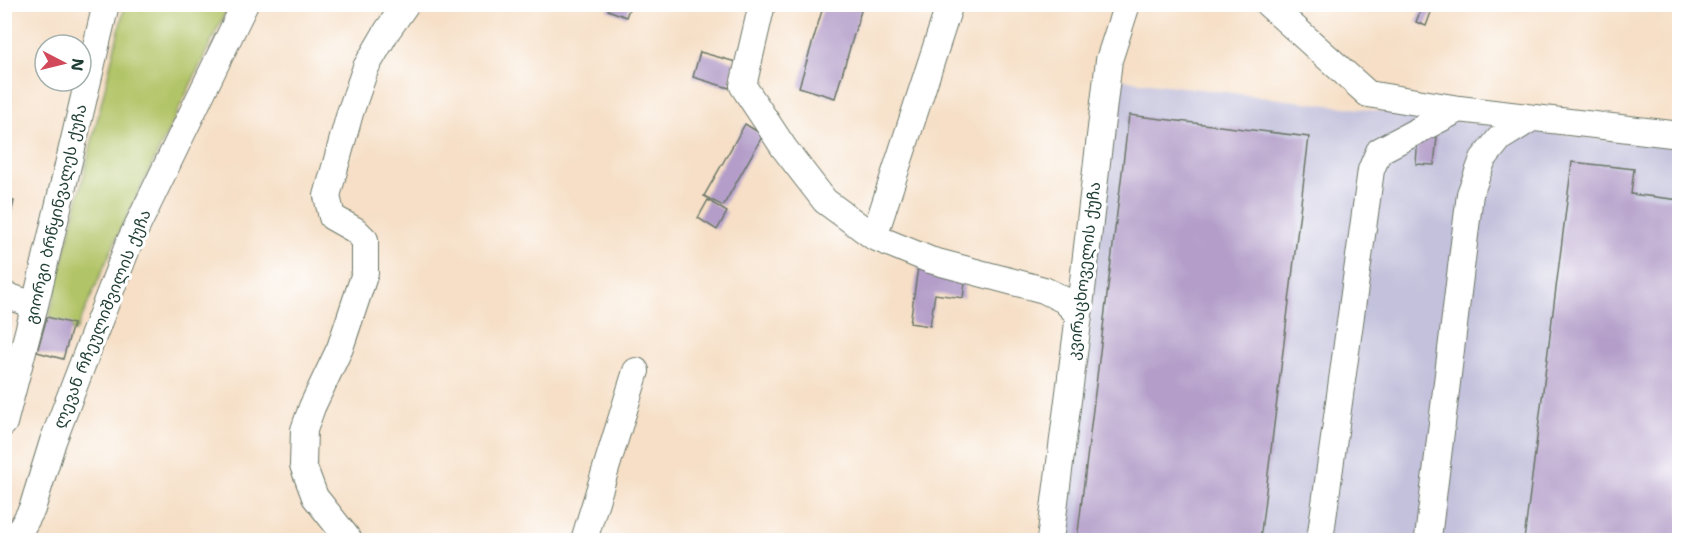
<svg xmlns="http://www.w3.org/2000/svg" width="1684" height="545" font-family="'Shantell Sans','Noto Sans Georgian',sans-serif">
<rect width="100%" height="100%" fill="#fff"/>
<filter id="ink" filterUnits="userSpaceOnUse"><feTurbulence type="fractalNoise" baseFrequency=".0167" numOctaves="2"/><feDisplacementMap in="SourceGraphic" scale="12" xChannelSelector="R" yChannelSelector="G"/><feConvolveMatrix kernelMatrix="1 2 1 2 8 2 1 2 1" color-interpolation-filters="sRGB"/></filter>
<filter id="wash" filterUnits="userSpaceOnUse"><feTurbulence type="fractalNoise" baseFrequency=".008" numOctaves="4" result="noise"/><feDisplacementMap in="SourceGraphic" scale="24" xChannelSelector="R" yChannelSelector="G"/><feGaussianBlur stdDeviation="1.35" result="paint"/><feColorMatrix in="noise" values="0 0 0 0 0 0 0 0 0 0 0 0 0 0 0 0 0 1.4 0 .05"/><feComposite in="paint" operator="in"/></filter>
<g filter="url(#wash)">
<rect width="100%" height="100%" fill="#f6dfc6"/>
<path fill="#c3c1db" d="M1117,79l562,69v392h-619z"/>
<path fill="#b2c467" stroke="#68804e" stroke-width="1.5" d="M125,5h104l-112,232 -41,94 -28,-8z"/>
<g id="blocks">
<path fill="#b49ec9" d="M610,4h21l-5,13 -18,-7z
M824,4h39l-28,94 -36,-11z
M1423,4h11l-8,22 -10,-4z
M700,52l36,10 -7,26 -36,-11z
M1129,115l180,22 -49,403h-183z
M745,124l18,11 -40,71 -19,-10z
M1418,135l19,2 -3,28 -18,-1z
M1572,162l62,7 -3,25 49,6v340h-156z
M4,199l10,2 -9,37h-1z
M708,200l19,12 -10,18 -19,-12z
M918,267l48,7 -3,24 -28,-4 -5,32 -20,-3z
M47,317l26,7 -10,35 -26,-7z"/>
</g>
</g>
<g filter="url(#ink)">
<use href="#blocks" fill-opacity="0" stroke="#6a7667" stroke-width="1.5"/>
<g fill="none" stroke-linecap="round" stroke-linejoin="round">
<g stroke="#6a7667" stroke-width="28">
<path id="minor" d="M762,4l-19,82 41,62 41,53 49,36 56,23 114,30 20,10 15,15
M1268,4l100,90 91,15 221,26
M874,237l76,-233
M4,295l31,10
M4,423l31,-118 71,-301
M1428,538l42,-344 13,-35 17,-21 32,-20
M15,540l17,-31 21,-68 76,-198 116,-239
M349,540l-34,-43 -12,-32 1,-35 8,-23 28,-59 25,-75v-33l-10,-10 -23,-13 -5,-21 23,-83 16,-46 21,-36 19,-27
M584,540l52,-169
M1050,540l29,-225 30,-255 18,-56
M1320,540l51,-370 8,-19 80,-42"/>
</g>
<use href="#minor" stroke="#fff" stroke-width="26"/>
</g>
</g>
<g text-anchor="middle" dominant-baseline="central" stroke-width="6" stroke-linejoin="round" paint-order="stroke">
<g font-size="16" fill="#1f3d34" stroke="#fff">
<text transform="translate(56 214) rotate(-77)">გიორგი ბრწყინვალეს ქუჩა</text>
<text transform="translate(1084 271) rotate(-83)">კვირაცხოველის ქუჩა</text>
<text transform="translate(102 319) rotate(-68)">ლევან რჩეულიშვილის ქუჩა</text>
</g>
</g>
<rect width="1684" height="545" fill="none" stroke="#fff" stroke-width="24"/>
<g transform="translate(63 63) rotate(97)"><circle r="28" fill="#ffffff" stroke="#a5b1ae" stroke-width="1.5"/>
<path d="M0-4.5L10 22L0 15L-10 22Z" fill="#d1495b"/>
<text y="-9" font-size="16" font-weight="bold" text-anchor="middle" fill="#1f3d34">N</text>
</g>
</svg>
